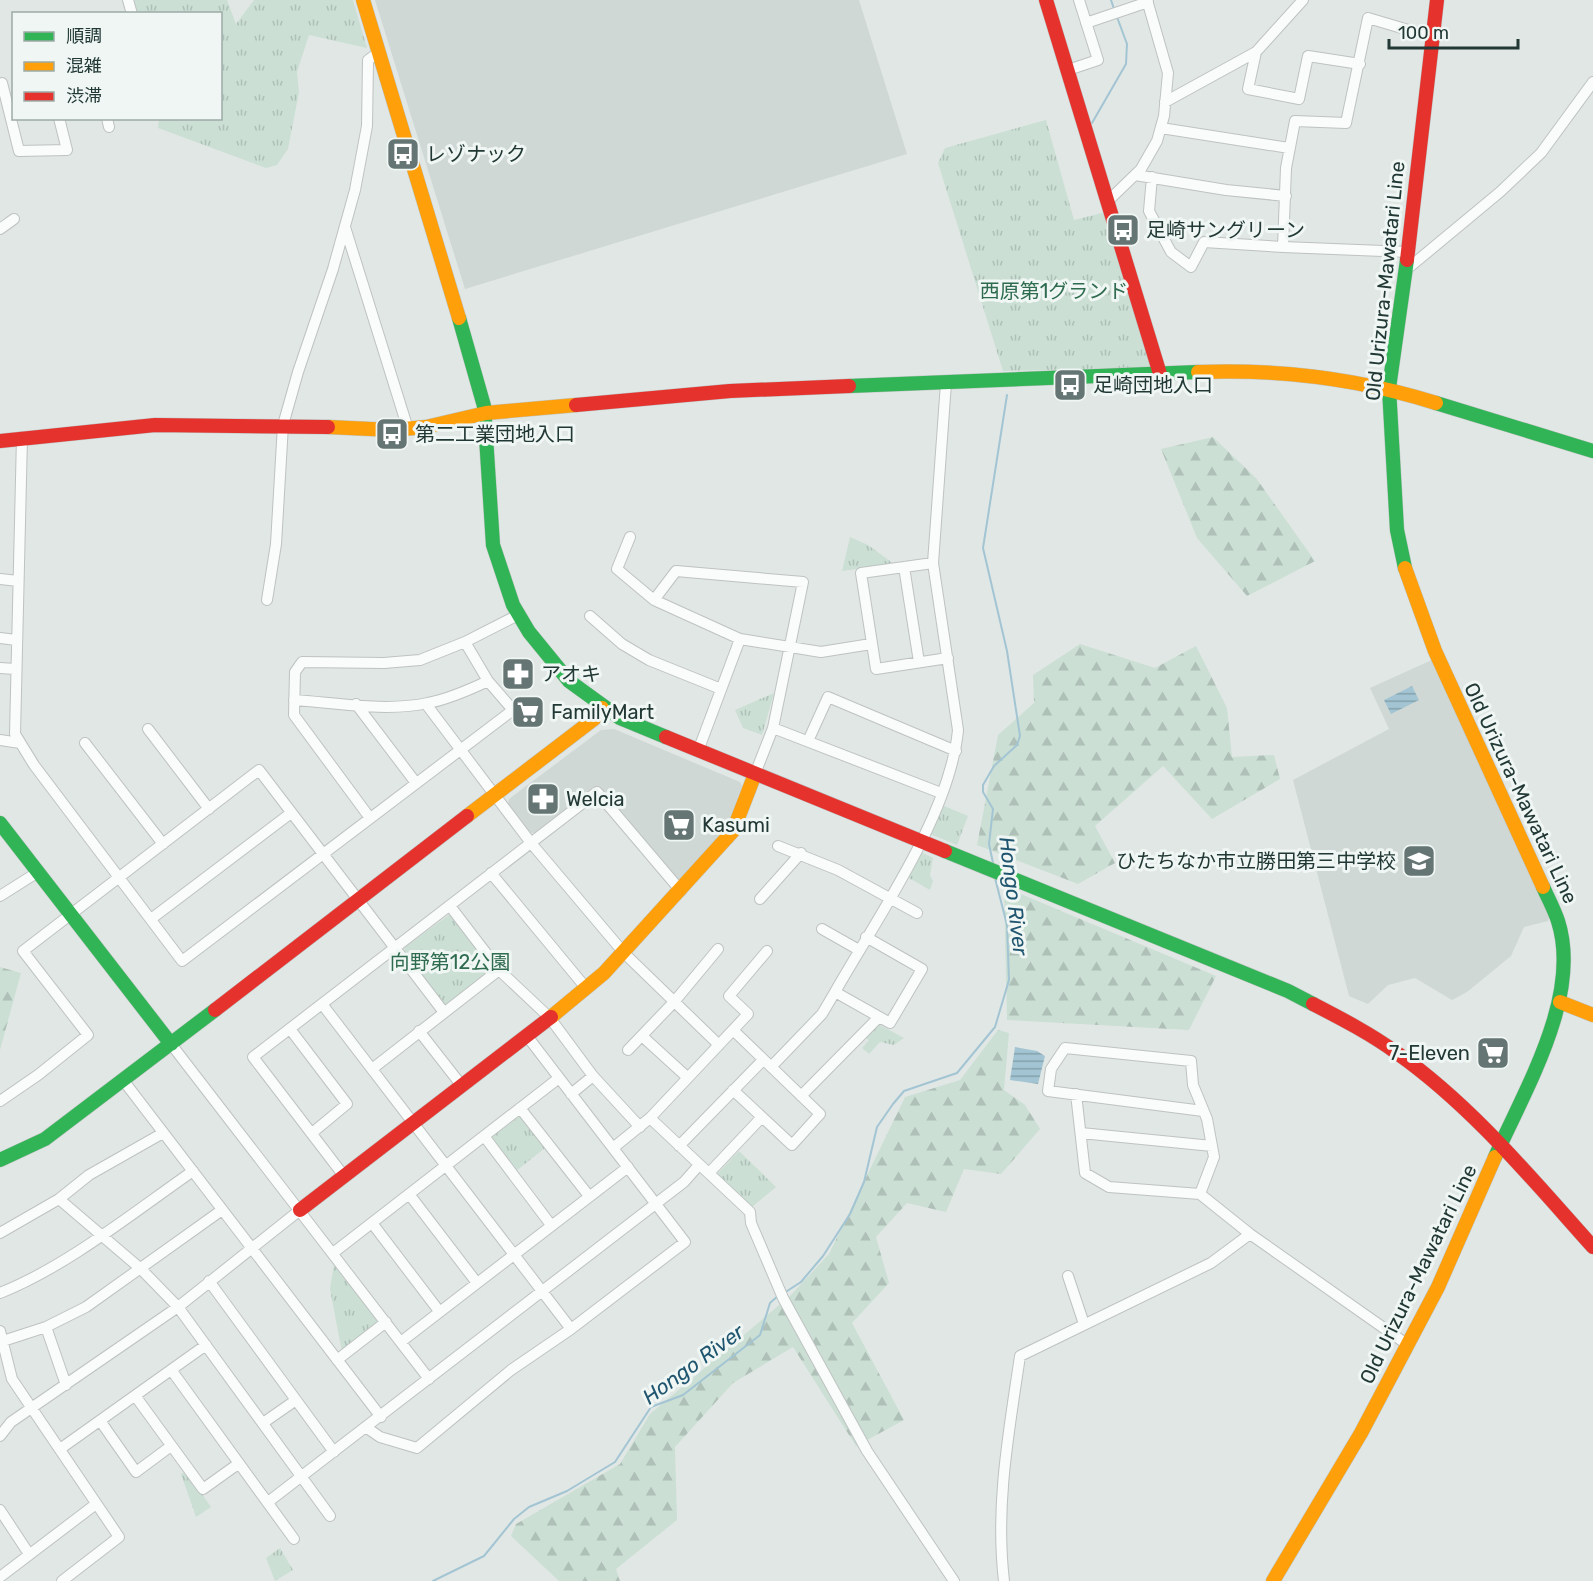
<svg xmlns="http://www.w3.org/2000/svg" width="1593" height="1581" font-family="Rubik,'Noto Sans JP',sans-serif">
<defs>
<pattern id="forest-firs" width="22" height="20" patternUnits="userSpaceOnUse" patternTransform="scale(1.5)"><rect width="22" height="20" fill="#cbdfd4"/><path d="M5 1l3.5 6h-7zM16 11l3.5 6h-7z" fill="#aec0b7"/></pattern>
<pattern id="park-tufts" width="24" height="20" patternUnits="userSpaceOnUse" patternTransform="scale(1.5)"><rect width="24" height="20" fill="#cbdfd4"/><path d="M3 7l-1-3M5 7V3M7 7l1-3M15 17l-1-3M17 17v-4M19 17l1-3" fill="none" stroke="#aec0b7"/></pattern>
<pattern id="water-rules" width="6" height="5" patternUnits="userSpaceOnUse" patternTransform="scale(1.5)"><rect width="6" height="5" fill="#a3c5d3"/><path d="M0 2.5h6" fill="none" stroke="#84a1ac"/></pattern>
</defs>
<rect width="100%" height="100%" fill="#e1e7e5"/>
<path fill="#cfd8d5" d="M375,0h484l48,154 -442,135z
M1434,659l116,255 -2,7 -24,6 -13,29 -44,36 -15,8 -37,-22 -27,7 -20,19 -19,-8 -56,-216 96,-51 -19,-41z
M614,729l126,53 2,4 -16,43 -44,50h-6l-78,-93 -63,47h-6l-21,-28 1,-6 92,-69z"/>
<path fill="url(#forest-firs)" d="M1213,437l43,41 59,83 -68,35 -50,-58 -36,-89z
M1080,644l75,24 41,-22 31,62 5,49 42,-2 6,24 -68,40 -49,-53 -68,60 20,37 -37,21 -101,-39 21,-110 36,-32 -1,-28z
M1004,887l212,89 -27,54 -182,-10z
M0,967l21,6 -21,77z
M998,1030l11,3 -5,57 21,15 15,24 -39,45 -37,-5 -18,43 -39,-9 -31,34 13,46 -37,40 52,97 -48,26 -63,-99 -60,36 -58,64 2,73 -61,49 4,12h-61l-48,-45 5,-12 104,-60 30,-50 140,-118 39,-42 76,-157 55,-17z"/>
<path fill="url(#park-tufts)" d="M133,0h94l9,24 18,-24h99l14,48 -58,-13 -12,37 2,20 -11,57 -11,16 -11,3 -108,-40 1,-9 61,-1v-104l-84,-1z
M1046,120l28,100 32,-8 47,155 -150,4 -65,-208 7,-15z
M850,537l18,8 26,19 -52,7z
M774,693l-12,42 -19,-7 -8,-18z
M942,805l26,11 -11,29 -27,-11z
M921,852l12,6 -3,17 3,6 -3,9 -23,-13z
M449,915h5l38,52v6l-44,32 -6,-2 -38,-50 1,-6z
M878,1024l26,14 -10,7 -14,-3 -11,12 -7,-6 7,-8 -5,-3z
M520,1116l25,32 -29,23 -25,-33z
M739,1151l37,36 -24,20 -35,-33z
M334,1264l46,59 -38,29 -12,-63z
M186,1471l25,36 -15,10 -15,-43z
M280,1548l13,22 -18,11 -9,-23z"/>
<path fill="url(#water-rules)" d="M1412,686l7,14 -28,14 -7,-14z
M1015,1047l22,4 8,5 -7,28 -28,-4z"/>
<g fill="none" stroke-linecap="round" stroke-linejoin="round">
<path stroke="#a3c5d3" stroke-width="2" d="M1111,0l3,9
M1092,123l34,-59 1,-20 -10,-27
M993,863l-4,-19 4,-35 -10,-17v-7l11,-19 23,-21 3,-9 -13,-85 -24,-103 24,-153
M784,1293l17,-11 22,-26 27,-42 14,-32 13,-55 16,-23 11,-13 53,-18 38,-46 14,-47 -2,-55 -12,-47
M433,1581l51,-25 30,-37 15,-12 38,-16 48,-29 36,-55 32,-12 77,-60 10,-32 9,-8"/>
<g stroke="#bec3c2" stroke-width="12">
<path id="street" d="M128,0l4,14
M1086,23l62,-21
M1256,52l-8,37 51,10 9,-43 52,8
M1068,70l30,-10 -19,-60
M2,83l17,68 48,-1 -8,-32
M1165,102l91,-50 47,-52
M107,118l2,9
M1161,128l128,20
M1135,175l91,15 60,6
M1152,177l-3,34 22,41 20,15 13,-25 79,5
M1109,200l32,-31 16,-28 7,-25 4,-43 -21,-73
M345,227l63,202
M0,229l14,-10
M1408,252l-125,-5 3,-79 9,-47 51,2 22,-105 64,19
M1406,270l94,-78 41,-39 52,-71
M22,437l-7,297 19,31 148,196 331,-251 -25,-29 -23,-39 -45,18 -36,3 -82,-1 -7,10 -1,43 76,103
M630,537l-13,32 37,31 86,39 81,13 50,-8
M933,563l-72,10 15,96 72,-11
M904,567l15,95
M0,579l18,2
M267,600l9,-56 7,-119 15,-53 35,-103 22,-79 12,-64 1,-66 11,-8
M654,600l22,-29 127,11 -30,146 -18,46
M590,616l32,28 27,16 72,29
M0,638l16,2
M465,642l53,-27
M0,668l15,1
M294,700c43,3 92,12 134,3 21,-4 41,-13 60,-22
M356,704l60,79
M426,704l105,139 93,110 95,92
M773,728l168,65
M148,729l61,80
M0,740l20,3
M808,741l20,-44 128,54
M85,743l78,101
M698,751l42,-112
M778,846l60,24 79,43
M491,873l95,115
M0,896l38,-24
M760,899l41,-46
M450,906l49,64 51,48 43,58 47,51
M151,919l140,-106
M822,929l37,21
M835,992l55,31 32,-54 -56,-32
M322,1004l249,325
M290,1029l57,75 -35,29
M733,1030l87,84 -28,31 -59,-55
M419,1031l43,55
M642,1036l45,41
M171,1044l258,335
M628,1050l46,-48 44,-53
M771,1067l51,-53 13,-22c42,-74 115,-177 123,-262l-25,-167 13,-180
M372,1069l127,-99
M123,1080l258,337
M571,1094l22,-18
M1076,1094l9,79 24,14 91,7
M801,1096l78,-79
M0,1101l38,-26 50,-40 -65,-84 236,-181 184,241
M520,1108l69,88
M1203,1111l-155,-20 3,-22 14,-21 126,13 2,24 14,34 7,38 -14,37 50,40
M650,1118l100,94 1,11 32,75 84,153 87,130
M1081,1133l131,13
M484,1136l67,89
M679,1146l84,-86
M613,1148l37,-30 98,-104 -19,-18 38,-45
M709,1173l53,-56
M344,1176l-91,-119 344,-265 84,99
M409,1194l68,89
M59,1199l82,70 37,38 152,209
M372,1223l67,88
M0,1233l59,-34 30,-24 74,-42
M333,1253l226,-175
M1068,1276l16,48
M209,1281l125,171
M0,1293c66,-26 134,-81 193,-122
M46,1327l20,58
M0,1331l12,48 107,158 -57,44
M3,1341l43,-14 40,-20 136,-97
M402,1341l226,-174
M337,1360l49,-38
M172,1371l122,168
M136,1397l67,92 35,-25
M101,1422l35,50 35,-26
M263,1423l33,-23
M367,1428l13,9 37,11 94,-78 60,-41 114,-87 -158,-206
M0,1436l11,-14 167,-115 122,-97
M60,1449l146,-104
M268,1502l416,-320 15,-17
M0,1510l29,44
M0,1577l96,-73
M1004,1581c-9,-76 5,-150 16,-225l191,-93 39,-29 158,111"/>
</g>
<g stroke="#bec4c2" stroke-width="15">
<path id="fast" d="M459,318l25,88 9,139 20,60 16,27 40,49 51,37 46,19
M849,386l349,-14
M1436,403l157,48
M1405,568l-8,-38 -8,-142 18,-128
M0,823l171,221
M945,851l343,140 25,13
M1495,1157c30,-68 87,-161 63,-236 -4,-12 -10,-23 -15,-34
M0,1160l45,-21 170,-129"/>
</g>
<g stroke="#bec4c2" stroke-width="15">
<path id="slow" d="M363,0l96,318
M1198,372c81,-3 162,7 238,31
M328,427l64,3 34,-3 60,-14 90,-8
M1405,568l30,83 108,236
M467,816l127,-97 8,-11
M1560,1002l33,13
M551,1017l53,-44 129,-142 22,-57
M1273,1581l88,-148 77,-146 57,-130"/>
</g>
<g stroke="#bec4c2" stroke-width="15">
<path id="jam" d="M1046,0l114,374
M1407,260l30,-260
M576,405l154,-14 119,-5
M0,441l155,-16 173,2
M666,737l279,114
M1313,1004c29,15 58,30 84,49 75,53 135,126 196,194
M215,1010l252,-194
M300,1210l251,-193"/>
</g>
<use href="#street" stroke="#fafbfb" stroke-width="10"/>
<use href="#fast" stroke="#30b455" stroke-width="14"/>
<use href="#slow" stroke="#ff9f0a" stroke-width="14"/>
<use href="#jam" stroke="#e5322d" stroke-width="14"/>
</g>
<defs>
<g id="bus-square" transform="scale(1.725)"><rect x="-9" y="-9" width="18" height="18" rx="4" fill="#647573" stroke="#eff6f3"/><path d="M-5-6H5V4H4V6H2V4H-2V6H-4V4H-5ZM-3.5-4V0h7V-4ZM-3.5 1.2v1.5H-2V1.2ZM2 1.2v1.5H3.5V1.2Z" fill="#fff"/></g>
<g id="pharmacy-square" transform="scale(1.725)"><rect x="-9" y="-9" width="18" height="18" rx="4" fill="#647573" stroke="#eff6f3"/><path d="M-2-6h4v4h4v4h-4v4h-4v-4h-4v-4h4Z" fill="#fff"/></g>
<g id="supermarket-square" transform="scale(1.725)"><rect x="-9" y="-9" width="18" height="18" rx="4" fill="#647573" stroke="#eff6f3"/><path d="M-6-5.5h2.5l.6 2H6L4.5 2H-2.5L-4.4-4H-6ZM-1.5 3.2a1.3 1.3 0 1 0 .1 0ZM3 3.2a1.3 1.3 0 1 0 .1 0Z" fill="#fff"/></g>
<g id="school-square" transform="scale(1.725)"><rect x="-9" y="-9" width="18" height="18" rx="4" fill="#647573" stroke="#eff6f3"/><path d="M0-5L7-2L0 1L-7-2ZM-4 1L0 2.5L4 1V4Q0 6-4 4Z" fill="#fff"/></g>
</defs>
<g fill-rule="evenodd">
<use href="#bus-square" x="403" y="154"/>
<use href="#bus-square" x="1123" y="230"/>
<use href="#bus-square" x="1070" y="385"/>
<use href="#bus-square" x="392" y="434"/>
<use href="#pharmacy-square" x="518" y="674"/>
<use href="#supermarket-square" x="528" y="712"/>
<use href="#pharmacy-square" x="543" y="799"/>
<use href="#supermarket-square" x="679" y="825"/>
<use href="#school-square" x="1419" y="861"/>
<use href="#supermarket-square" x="1493" y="1053"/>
</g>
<g text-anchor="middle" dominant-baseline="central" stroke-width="6" stroke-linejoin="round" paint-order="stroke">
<g font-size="20" fill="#213835" stroke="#eff6f3" text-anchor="start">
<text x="426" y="154">レゾナック</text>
<text x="1146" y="230">足崎サングリーン</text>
<text x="1093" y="385">足崎団地入口</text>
<text x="415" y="434">第二工業団地入口</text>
<text x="541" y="674">アオキ</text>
<text x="551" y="712">FamilyMart</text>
<text x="566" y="799">Welcia</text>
<text x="702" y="825">Kasumi</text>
<text x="1396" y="861" text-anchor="end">ひたちなか市立勝田第三中学校</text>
<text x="1470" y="1053" text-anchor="end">7-Eleven</text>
</g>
<g font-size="20" fill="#213835" stroke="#eff6f3">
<text transform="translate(1385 281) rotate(-84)">Old Urizura-Mawatari Line</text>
<text transform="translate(1521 793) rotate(65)">Old Urizura-Mawatari Line</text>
<text transform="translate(1418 1274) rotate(-64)">Old Urizura-Mawatari Line</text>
</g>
<g font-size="20" fill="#2e6b4f" stroke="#eff6f3">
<text x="1054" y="291">西原第1グランド</text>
<text x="450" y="962">向野第12公園</text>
</g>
<g font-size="21" font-style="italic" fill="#20556f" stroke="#eff6f3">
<text transform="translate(1014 896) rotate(83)">Hongo River</text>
<text transform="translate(693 1364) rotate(-36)">Hongo River</text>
</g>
</g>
<rect x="12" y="12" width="210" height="108" fill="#eff6f3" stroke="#9daaa7" stroke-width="1.5"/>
<rect x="24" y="32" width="30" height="9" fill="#30b455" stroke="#9daaa7" stroke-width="1.5"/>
<text x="66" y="42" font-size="18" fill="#213835">順調</text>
<rect x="24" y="62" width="30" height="9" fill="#ff9f0a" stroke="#9daaa7" stroke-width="1.5"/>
<text x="66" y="72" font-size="18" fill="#213835">混雑</text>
<rect x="24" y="92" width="30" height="9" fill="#e5322d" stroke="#9daaa7" stroke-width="1.5"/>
<text x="66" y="102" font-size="18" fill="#213835">渋滞</text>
<path d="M1389 39v9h129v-9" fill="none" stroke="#213835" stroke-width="3"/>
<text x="1398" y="39" font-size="18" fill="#213835" stroke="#eff6f3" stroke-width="4.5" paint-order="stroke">100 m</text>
</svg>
